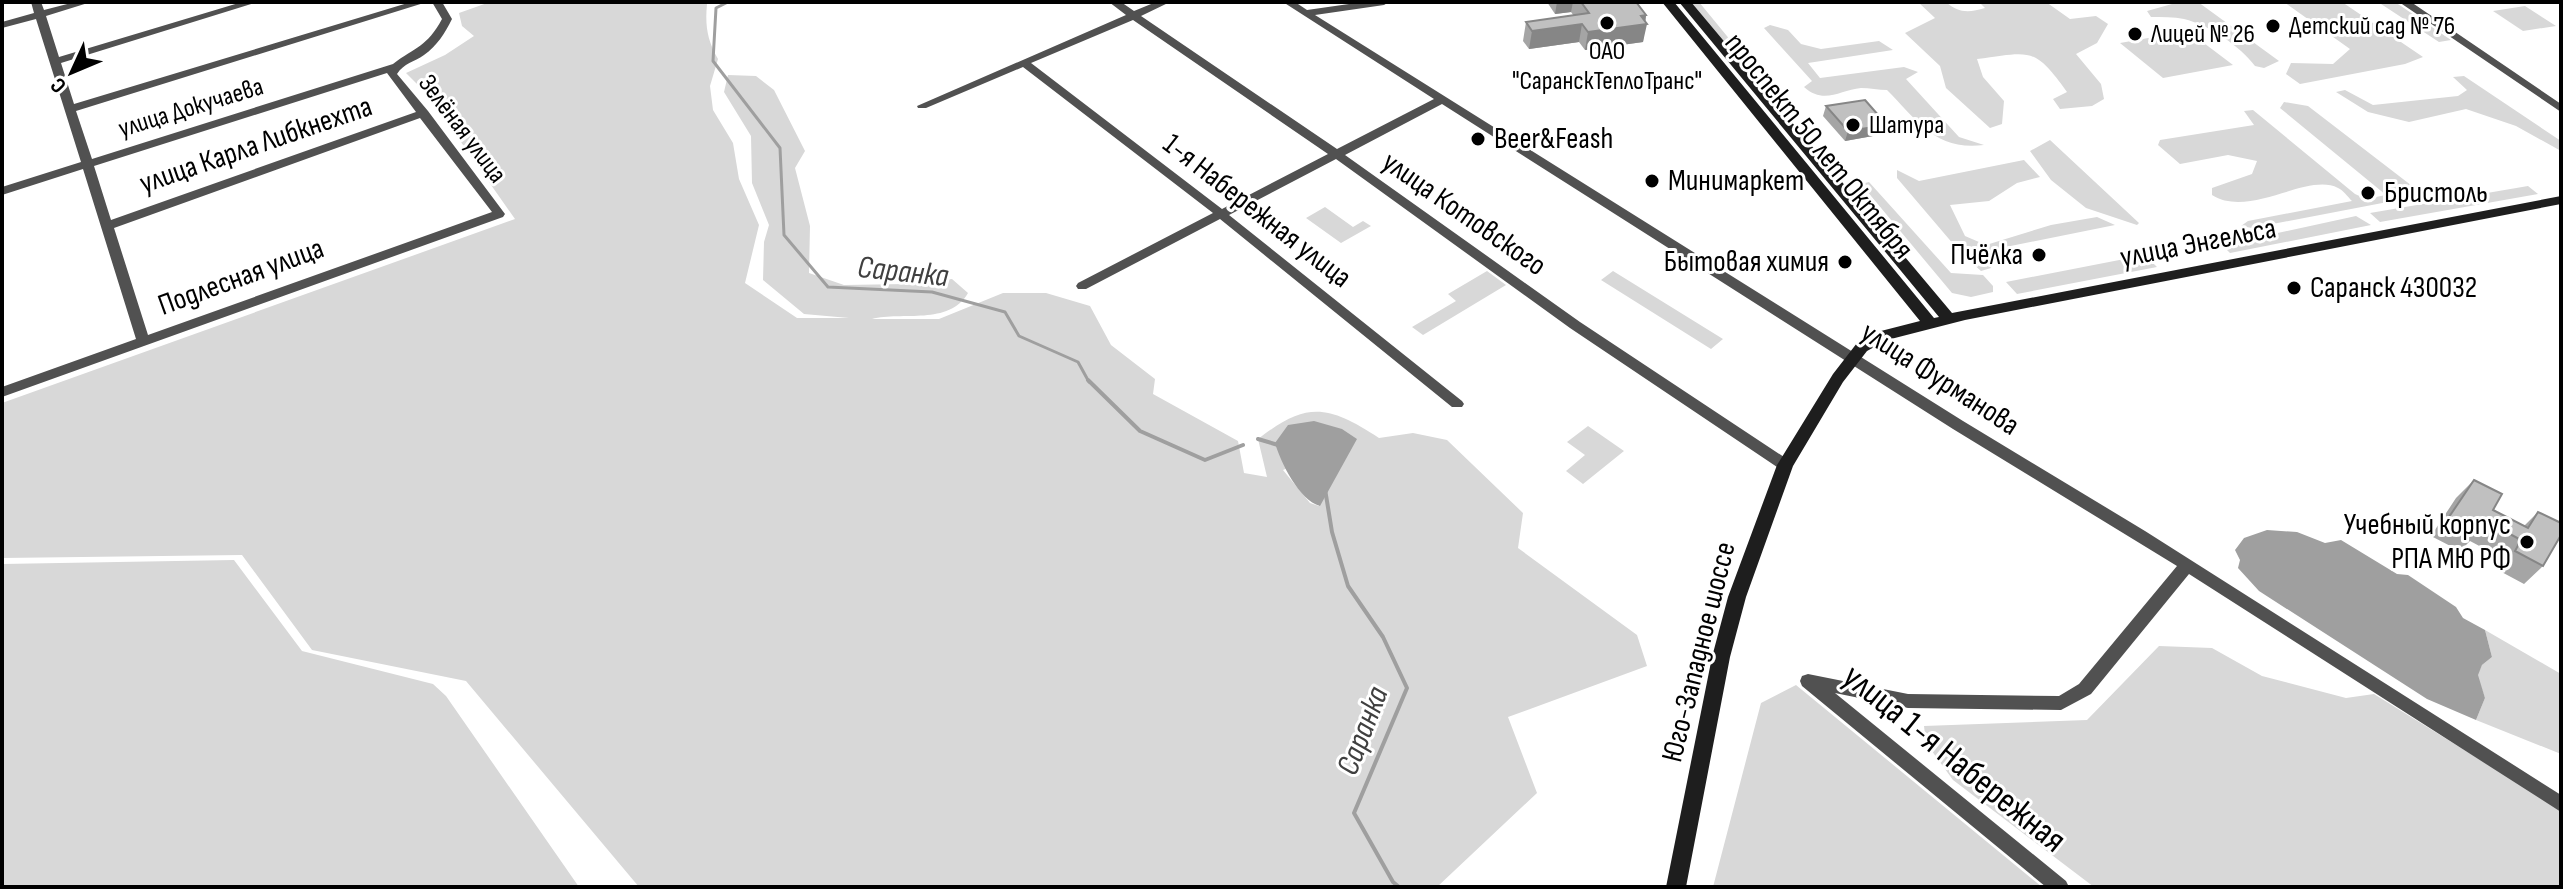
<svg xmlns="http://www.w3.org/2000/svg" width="2563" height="889" font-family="'Sofia Sans Condensed',sans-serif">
<rect width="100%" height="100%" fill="#fff"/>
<path fill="#d8d8d8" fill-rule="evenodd" d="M490,2h221l-4,2c-2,21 0,36 11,55l-8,27 3,24 20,33 6,36 20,46 -14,58 52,35h52l-45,-4 -41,-34 1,-38 5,-17 -17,-42 -1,-47 -27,-44 4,-17 28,1 18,14 31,61 -10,17 15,58 -1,47 35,12 62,-1 46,-5 16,14c-19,33 -66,18 -96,26h67l64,-26h43l44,13 21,39 44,34 -2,15 85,47 6,32 23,4 -9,-38c49,-38 70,-34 121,-1l34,-5 34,7 76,73 -5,35 119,87 10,31 -139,51 29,76 -100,94h-798l-173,-206 -154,-31 -70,-95 -240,3v-155l513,-184 -73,-104 1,-17 -18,-6 -19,-19 39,-18 29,-19 -12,-10 -3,-13zM1356,439l-37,67 -9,-3 -27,-33z
M1690,2h9l78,95 -9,1z
M1918,2h28c12,11 23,11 39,6l-6,-6h67l24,17 26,-3 12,8 -11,19 -21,11 25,30 3,15 -12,7 -32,3 -7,-10 14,-7c-33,-46 -36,-40 -90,-33l6,18 21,24 -2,23 -12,4 -44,-40 -6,-22 -35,-33 30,-15z
M2170,2h28l81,59 -15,7 -9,-2c-15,-20 -46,-41 -71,-47 -10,-2 -22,-2 -33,-2l-4,-6 25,-7z
M2284,2h58l81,55 -18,7 -105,20 -14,-10 5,-11 42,1 17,-15z
M2378,2h17l56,38 -12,2z
M2525,6l31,20 -33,5 -30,-20z
M1770,25l18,5 13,14 20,5 58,-8 14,9 -85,13 12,15 84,-11 14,5 -12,7 53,58 25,8c-49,6 -66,-24 -97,-55 -8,0 -18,-2 -26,-2 -21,2 -37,17 -57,-1l8,-6 -48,-53z
M2188,31l45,34 -70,13 -43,-35z
M2464,76l97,65v10l-45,-25 -50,-17 -57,13 -41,-10 -32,-20 9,-2 28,15 85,-9 9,-6 -14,-13z
M2284,102l24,4 108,83 19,2 8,-6 7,5 -198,38 -11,-2 7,-5 104,-20c-4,-4 -9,-11 -14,-13 -31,-16 -88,31 -126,7v-7l40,-14 5,-13 -29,-6 -48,9 -22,-19 2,-5 94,-15 -10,-14 9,-1 102,84 11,5 20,-4 -106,-87z
M2050,140l89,83 -2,2 -51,-17 -35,-28 -21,-29z
M2024,160l16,17 -23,6 -28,18 -39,4 15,31 21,9 65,-20 46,-8 18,8 -134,27 10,16 -10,3 -21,-19 -63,-74v-8l22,11z
M1869,182l82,91 32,2 10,11v6l-22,5 -19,-4 -91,-109z
M2528,186l10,8 -158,28 -10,-9z
M1325,207l28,20 10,-6 8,5 -30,17 -35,-25z
M2356,216l15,9 -141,28 -8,-8z
M2145,255l12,12 -140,27 -11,-12z
M1487,271l19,14 -83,50 -11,-8 44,-26 -8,-7z
M1613,271l110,68 -12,10 -110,-69z
M1588,426l36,25 -41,33 -17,-13 19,-16 -18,-13z
M234,560l68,91 131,33 13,12 133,191h-577v-323z
M2485,630l76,44v80l-85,-34 9,-22 -8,-23 5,-10 10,-8z
M2159,646l53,2 50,28 84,22 28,-4 187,116v77h-467l-141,-107 -27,-37 -2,-17 163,-6z
M1796,685l246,202h-329l48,-184z"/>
<path fill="#9f9f9f" d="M1314,421l28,8 15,10 -37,67c-21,-6 -39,-43 -45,-63l13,-18z
M2267,530l30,2 28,11 16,-3 56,34 11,1 48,32 7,11 22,12 7,27 -10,8 -4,10 7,23 -9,22 -49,-21 -168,-108 -21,-23 2,-8 -5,-10 9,-12z"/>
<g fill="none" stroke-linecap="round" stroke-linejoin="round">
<path stroke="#9f9f9f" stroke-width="3" d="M728,2l-12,6 -3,53 67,87 4,87 44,52 104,5 73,20 14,24 59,26 11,20"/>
<path stroke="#9f9f9f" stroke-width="4" d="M1088,380l52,51 65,29 38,-15
M1258,439l20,6
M1325,489l7,43 16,54 35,51 24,51 -53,125 39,69 6,5"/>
<path fill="#515151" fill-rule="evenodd" d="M31,2h10l3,8 31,-8h16l-45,14 13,41 183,-55h16l-197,61 13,41 337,-102h16l-351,109 16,48 301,-95c22,-17 34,-17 49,-45l-10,-17h10l10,17c-7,14 -15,27 -28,36 -10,7 -20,8 -27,19l31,37 77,103 -2,3 -501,180v-10l134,-48 -53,-170 -81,26v-8l79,-25 -45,-143 -34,9v-6l32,-9zM387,73l29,39 -305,108 -17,-54zM420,118l72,94 -344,123 -34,-107z
M1109,2h12l13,9 22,-9h14l-29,14 196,133 97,-50 -151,-97h12l12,8 56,-8h26l-5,3 -69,10 648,406 182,110 416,264v17l-372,-238 -98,120 -30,16 -153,-2 -73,-15 231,188 3,6h-23l-244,-201 -2,-5 2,-5 6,-2 100,20 151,2 20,-12 98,-118 -224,-137 -511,-325 -97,51 235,167 210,139 2,4 -2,4h-10l-210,-141 -234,-169 -107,56 233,186 2,3 -2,3h-10l-232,-188 -134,70h-8l-2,-3 2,-3 135,-70 -190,-146 -97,41h-8l-1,-2 209,-91zM1133,20l195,134 -106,55 -191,-146z
M2399,2h12l150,102v8z"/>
<path fill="#1e1e1e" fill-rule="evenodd" d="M1662,2h12l260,316 5,-1 -260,-315h12l261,311 609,-117v8l-596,116 -78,20 -20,11 -24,31 -50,84 -47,131 -16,60 -44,230h-20l46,-230 16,-60 49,-132 56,-91 24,-31 20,-11 43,-11z"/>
</g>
<path fill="#a5a5a5" d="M1547,2h89l10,13 -3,27 -58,8 -6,-8 -50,7 -6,-8 3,-19 48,-6 -3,-4 -16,2z
M1826,106l58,28 -39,7 -22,-25z
M2474,480l19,30 31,16 14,-14 5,54 -19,18 -28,-15 6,-11 -32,-17 -10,10 -29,-15 25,-38z"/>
<path fill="#868686" d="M1557,2h16l-2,10 -16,2z
M1646,15l-1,9h2l-4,18 -58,8 3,-18z
M1582,24l-3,18 -50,7 3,-18z
M1887,125l-3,9 -39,7 3,-10z"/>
<path fill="#c0c0c0" stroke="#868686" stroke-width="2" d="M1581,2h55l10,13 -5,1 6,8 -59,8 -6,-8 -50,7 -6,-9 63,-9z
M1865,100l22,25 -39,6 -22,-25z
M2474,480l28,14 -9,16 35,18 10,-16 23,11v12l-18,31 -28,-15 6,-11 -35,-19 -8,12 -29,-16z"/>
<g fill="#000" stroke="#fff" stroke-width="3">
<circle cx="1607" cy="23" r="8"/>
<circle cx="2273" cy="26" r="8"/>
<circle cx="2135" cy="34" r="8"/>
<circle cx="1853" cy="125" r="8"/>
<circle cx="1478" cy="139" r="8"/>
<circle cx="1652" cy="181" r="8"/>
<circle cx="2368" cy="193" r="8"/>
<circle cx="2039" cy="255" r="8"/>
<circle cx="1845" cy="262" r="8"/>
<circle cx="2294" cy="288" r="8"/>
<circle cx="2527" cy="542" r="8"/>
</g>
<g text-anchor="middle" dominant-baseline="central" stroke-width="6" stroke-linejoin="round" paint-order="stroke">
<g font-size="26" fill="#000" stroke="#fff" text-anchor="start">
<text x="2289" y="26">Детский сад № 76</text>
<text x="2151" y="34">Лицей № 26</text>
<text x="1607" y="51" text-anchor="middle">ОАО<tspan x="1607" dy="30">"СаранскТеплоТранс"</tspan></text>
<text x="1869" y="125">Шатура</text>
</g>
<g font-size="26" fill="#000" stroke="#fff">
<text transform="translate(191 108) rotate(-17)">улица Докучаева</text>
<text transform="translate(462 129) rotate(53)">Зелёная улица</text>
</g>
<g font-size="30" fill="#000" stroke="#fff" text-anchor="start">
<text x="1494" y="139">Beer&amp;Feash</text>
<text x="1668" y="181">Минимаркет</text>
<text x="2384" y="193">Бристоль</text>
<text x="2023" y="255" text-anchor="end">Пчёлка</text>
<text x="1829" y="262" text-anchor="end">Бытовая химия</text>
<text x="2310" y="288">Саранск 430032</text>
<text x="2511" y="525" text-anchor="end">Учебный корпус<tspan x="2511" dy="34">РПА МЮ РФ</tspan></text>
</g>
<g font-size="30" fill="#000" stroke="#fff">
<text transform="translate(256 145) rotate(-19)">улица Карла Либкнехта</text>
<text transform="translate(1819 146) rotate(51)">проспект 50 лет Октября</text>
<text transform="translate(1257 211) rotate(38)">1-я Набережная улица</text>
<text transform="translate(1464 214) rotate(35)">улица Котовского</text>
<text transform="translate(2198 243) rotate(-11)">улица Энгельса</text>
<text transform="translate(241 277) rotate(-20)">Подлесная улица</text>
<text transform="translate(1940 379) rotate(33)">улица Фурманова</text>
<text transform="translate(1699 652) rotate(-76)">Юго-Западное шоссе</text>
</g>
<g font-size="32" font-style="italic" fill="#404040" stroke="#fff">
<text transform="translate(903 272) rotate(6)">Саранка</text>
<text transform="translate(1363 731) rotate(-69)">Саранка</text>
</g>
<g font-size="36" fill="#000" stroke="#fff">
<text transform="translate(1954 759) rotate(39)">улица 1-я Набережная</text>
</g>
</g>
<rect width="2563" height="889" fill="none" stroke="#000000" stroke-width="8"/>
<g transform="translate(72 72) rotate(226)" stroke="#ffffff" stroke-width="6" paint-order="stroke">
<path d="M0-6L14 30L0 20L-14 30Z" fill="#000000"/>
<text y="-12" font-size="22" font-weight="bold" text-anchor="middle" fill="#000000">С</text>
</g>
</svg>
